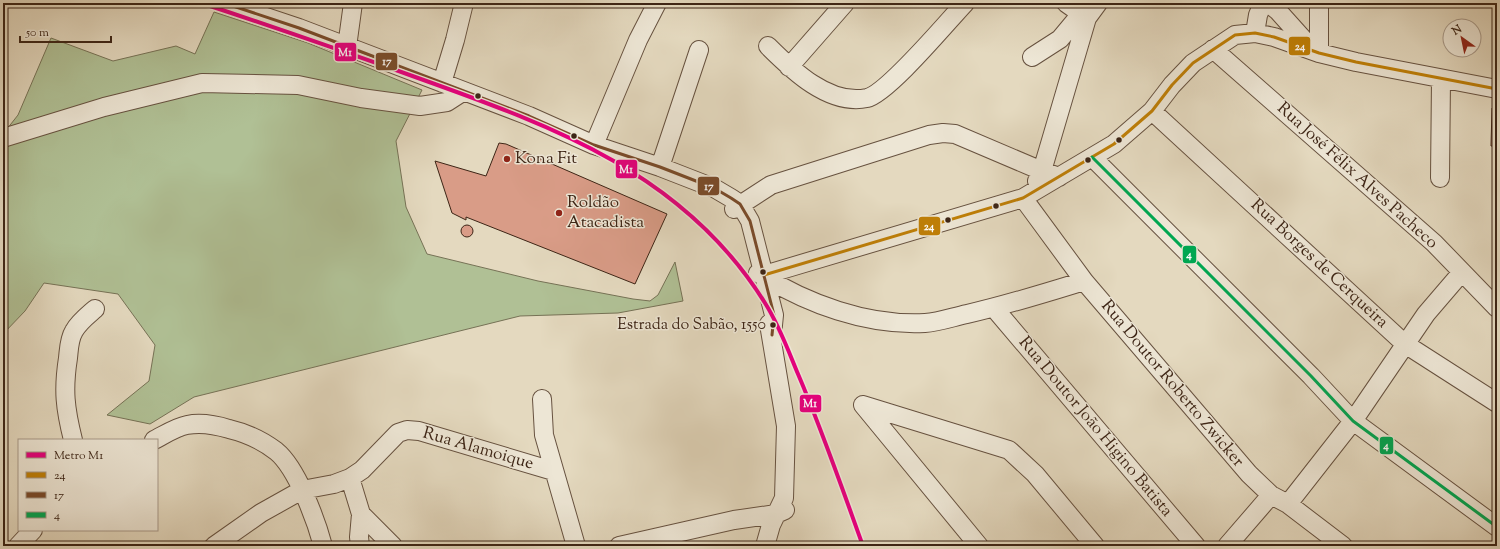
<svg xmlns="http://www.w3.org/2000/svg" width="1500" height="549" font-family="'Sorts Mill Goudy',serif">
<rect width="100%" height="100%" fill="#e4d9bf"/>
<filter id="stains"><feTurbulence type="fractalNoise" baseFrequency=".005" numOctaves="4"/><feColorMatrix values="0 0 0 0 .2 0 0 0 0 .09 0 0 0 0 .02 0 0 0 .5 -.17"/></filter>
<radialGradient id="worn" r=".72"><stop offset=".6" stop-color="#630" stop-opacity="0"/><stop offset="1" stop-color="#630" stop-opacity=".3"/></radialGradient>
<path fill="#b0c095" stroke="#767256" d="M214,12l94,31 114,47 -26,51 10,66 21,47 111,27 95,18 17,2 8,-6 17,-33 8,39 -65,12 -98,3 -326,81 -44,27 -43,-9 42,-34 6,-36 -37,-51 -74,-11 -19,28 -22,23v-200l15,-19 33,-77 62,23 63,-15 19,8z"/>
<path fill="#d99c87" stroke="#3d2516" d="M1492,108h5v38h-6z
M499,143l7,1 161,70 -32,70 -169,-67v3l-14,-7 -17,-52 51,15z
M461 231a6 6 0 1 1 12 0a6 6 0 1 1-12 0Z"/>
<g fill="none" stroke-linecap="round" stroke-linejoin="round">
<g stroke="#675240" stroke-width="20">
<path id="minor" d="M224,3l75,25 230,88 65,29 66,22 54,21 17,10 9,6 10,17 24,94 -2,20
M1066,3l21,15
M1268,3l10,8 35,39
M1319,3v50
M1255,33l3,-18 5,-12
M768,46c24,24 61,60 99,52 21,-5 80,-76 98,-95
M347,47l6,-44
M1213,49l221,194 63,65
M1032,57l28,-18 20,-24
M789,67l56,-64
M442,83l13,-43 9,-37
M1152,111l253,233 92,59
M3,138l101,-31 98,-24 96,2 63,13 59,8 27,-4 17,-11
M594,145l44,-105 19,-37
M1092,157l219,219 42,45 144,106
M660,167l39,-117
M1440,178l1,-99
M1037,181l5,-10 45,-153 11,-15
M1023,198l61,83 165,193 22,21 17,9 55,42
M734,209l37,-24 158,-50 14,-2 12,1 87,37 17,6
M758,273c49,31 109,53 167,50 14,-1 28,-6 42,-9 40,-9 78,-21 117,-33
M764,275l259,-77 91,-54 38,-33 20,-26 21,-22 42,-28 20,-2 19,4 45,16 37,9 141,27
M994,308l202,238
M542,399l2,36 32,111
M863,405l146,45 26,24 60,72
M863,405l116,141
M73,440c-8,-32 -10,-50 -5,-82 1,-9 1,-19 6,-27 5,-9 13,-15 21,-22
M154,440c10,-5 22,-13 33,-15 15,-3 29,0 42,4 17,4 34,12 47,22 21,17 40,69 47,95
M350,478l11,36 -2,23 1,9
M1288,504l65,-83 73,-107 36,-42
M361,514l32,32
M18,546l15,-16
M214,546l47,-33 41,-23 32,-6 16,-6 12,-8 36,-37 9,-3 12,1 134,40
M619,546l115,-26 42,-6 9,-4
M765,546l6,-21 13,-27 2,-72 -17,-102
M1227,546l44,-51"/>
</g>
<use href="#minor" stroke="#ede6d5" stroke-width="18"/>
<g stroke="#ede6d5" stroke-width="6">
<path id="bus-1" d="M764,275l259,-77 91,-54 38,-33 20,-26 21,-22 42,-28 20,-2 19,4 45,16 37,9 141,27"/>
</g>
<g stroke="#ede6d5" stroke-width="6">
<path id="bus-2" d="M224,3l75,25 230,88 65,29 66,22 54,21 17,10 9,6 10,17 24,94 -2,20"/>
</g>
<g stroke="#ede6d5" stroke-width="6">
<path id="bus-3" d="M1092,157l219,219 42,45 144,106"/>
</g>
<use href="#bus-1" stroke="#bf7f07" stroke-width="3"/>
<use href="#bus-2" stroke="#7a4b2a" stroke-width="3"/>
<use href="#bus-3" stroke="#00a651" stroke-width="3"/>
<g stroke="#ede6d5" stroke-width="7">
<path id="metro-1" d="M201,3c73,24 145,49 217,75 137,49 267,96 347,225 14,22 23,47 33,71 24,56 44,114 65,172"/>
</g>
<use href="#metro-1" stroke="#e5007d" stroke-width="4"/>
</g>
<g fill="#3d2516" stroke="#ede6d5" stroke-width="1.5">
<circle cx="478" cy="96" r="3.5"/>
<circle cx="574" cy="136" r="3.5"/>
<circle cx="1119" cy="140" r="3.5"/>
<circle cx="1088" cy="160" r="3.5"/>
<circle cx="996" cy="206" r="3.5"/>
<circle cx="948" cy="220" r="3.5"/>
<circle cx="763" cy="272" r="3.5"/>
<circle cx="773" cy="325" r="3.5"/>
</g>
<g fill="#8f2418" stroke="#ede6d5" stroke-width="1.5">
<circle cx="507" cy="159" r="4"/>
<circle cx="559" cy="213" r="4"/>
</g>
<g text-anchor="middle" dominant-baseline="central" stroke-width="3" stroke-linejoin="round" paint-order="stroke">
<g font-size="16" fill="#3d2516" stroke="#ede6d5" text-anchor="end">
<text x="766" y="325">Estrada do Sabão, 1550</text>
</g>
<g font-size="17" fill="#3d2516" stroke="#ede6d5" text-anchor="start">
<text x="515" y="159">Kona Fit</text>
<text x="567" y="203">Roldão<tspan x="567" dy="20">Atacadista</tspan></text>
</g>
<g font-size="17" fill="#3d2516" stroke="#ede6d5">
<text transform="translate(1357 176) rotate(42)">Rua José Félix Alves Pacheco</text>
<text transform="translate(1319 264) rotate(43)">Rua Borges de Cerqueira</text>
<text transform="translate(1172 384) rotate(50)">Rua Doutor Roberto Zwicker</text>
<text transform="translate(1095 427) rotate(50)">Rua Doutor João Higino Batista</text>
<text transform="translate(478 449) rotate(16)">Rua Alamoique</text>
</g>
</g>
<g stroke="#ede6d5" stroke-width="1.5">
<rect x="1288" y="36" width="23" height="20" rx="4" fill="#bf7f07"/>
<rect x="334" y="42" width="23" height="20" rx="4" fill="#e5007d"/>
<rect x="375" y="52" width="23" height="19" rx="4" fill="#7a4b2a"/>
<rect x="615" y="159" width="23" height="20" rx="4" fill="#e5007d"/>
<rect x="697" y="176" width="23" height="20" rx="4" fill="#7a4b2a"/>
<rect x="918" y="216" width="23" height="20" rx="4" fill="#bf7f07"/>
<rect x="1182" y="245" width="15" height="19" rx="4" fill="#00a651"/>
<rect x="799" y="394" width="23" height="19" rx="4" fill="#e5007d"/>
<rect x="1379" y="436" width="15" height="19" rx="4" fill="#00a651"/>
</g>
<g font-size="11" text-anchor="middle" font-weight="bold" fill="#fff">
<text x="1300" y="50">24</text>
<text x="345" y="56">M1</text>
<text x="387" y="65">17</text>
<text x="626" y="173">M1</text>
<text x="709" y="190">17</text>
<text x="929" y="230">24</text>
<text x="1189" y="258">4</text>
<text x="810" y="407">M1</text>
<text x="1386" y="449">4</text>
</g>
<rect width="1500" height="549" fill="none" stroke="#e4d9bf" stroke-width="16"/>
<rect x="4" y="4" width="1492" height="541" fill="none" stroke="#3d2516" stroke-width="2"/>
<rect x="8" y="8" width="1484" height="533" fill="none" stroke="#3d2516"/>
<rect x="18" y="439" width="140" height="92" fill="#ede6d5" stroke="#a79989"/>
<rect x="26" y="452" width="20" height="6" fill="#e5007d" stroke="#a79989"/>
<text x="54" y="459" font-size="12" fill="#3d2516">Metro M1</text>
<rect x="26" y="472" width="20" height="6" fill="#bf7f07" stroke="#a79989"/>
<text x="54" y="479" font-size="12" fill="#3d2516">24</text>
<rect x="26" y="492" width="20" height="6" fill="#7a4b2a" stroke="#a79989"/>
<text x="54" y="499" font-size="12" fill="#3d2516">17</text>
<rect x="26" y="512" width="20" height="6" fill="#00a651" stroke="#a79989"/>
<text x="54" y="519" font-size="12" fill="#3d2516">4</text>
<g transform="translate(1462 38) rotate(327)"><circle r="19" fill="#ede6d5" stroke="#a79989"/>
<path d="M0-3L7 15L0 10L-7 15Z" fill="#8f2418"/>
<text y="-6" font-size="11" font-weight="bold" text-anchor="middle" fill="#3d2516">N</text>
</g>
<path d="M20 36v6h91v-6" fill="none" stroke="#3d2516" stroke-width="2"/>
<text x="26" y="36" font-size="12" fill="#3d2516" stroke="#ede6d5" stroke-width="3" paint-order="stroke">50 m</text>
<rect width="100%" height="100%" filter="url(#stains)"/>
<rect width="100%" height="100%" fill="url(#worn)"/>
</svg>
